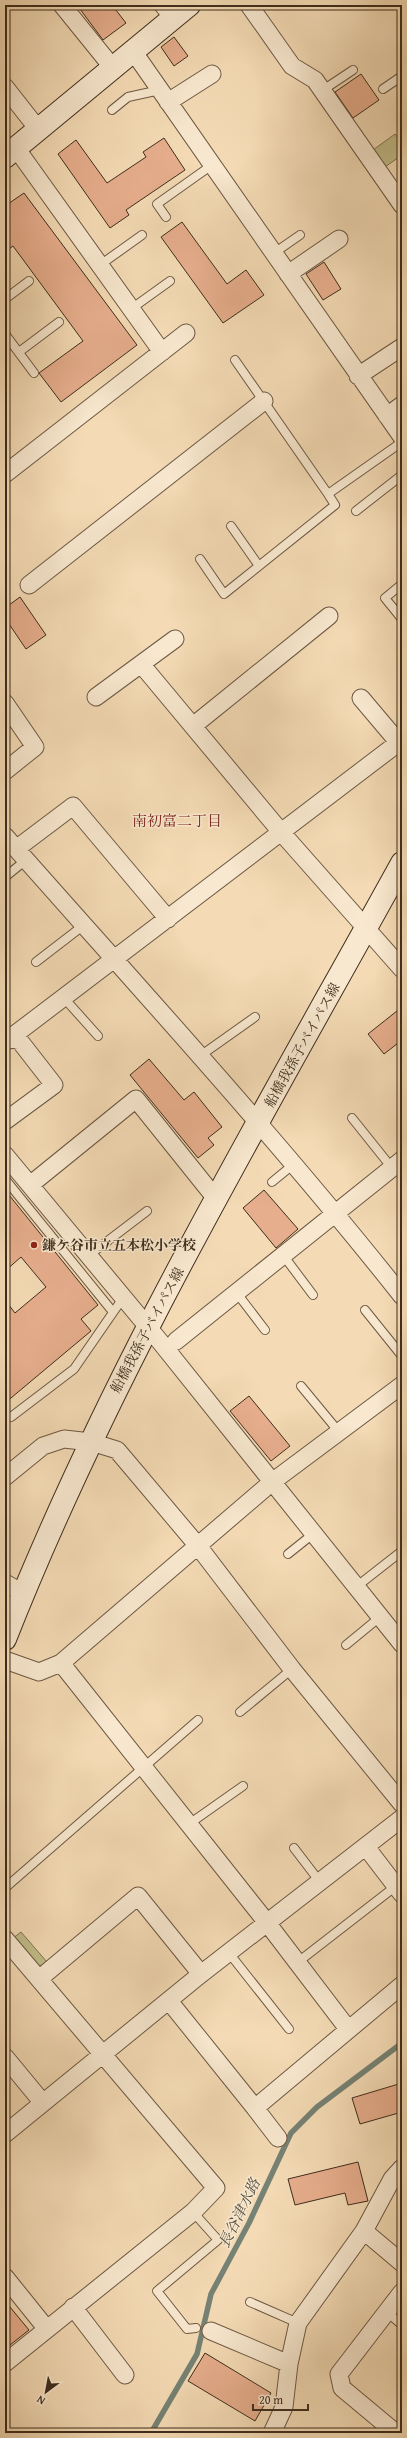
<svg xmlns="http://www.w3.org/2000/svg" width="407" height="2438" font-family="'Gentium Book Plus','Noto Serif JP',serif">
<rect width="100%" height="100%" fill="#f4dbb5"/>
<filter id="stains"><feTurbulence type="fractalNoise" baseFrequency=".005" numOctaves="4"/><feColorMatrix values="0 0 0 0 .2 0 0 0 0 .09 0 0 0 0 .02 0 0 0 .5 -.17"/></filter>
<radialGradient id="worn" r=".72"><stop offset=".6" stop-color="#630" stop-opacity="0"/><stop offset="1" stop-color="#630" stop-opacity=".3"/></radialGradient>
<path fill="#c1be8a" stroke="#807654" d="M395,134l7,9v12l-17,12 -12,-17z
M21,1932l26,30 -5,4 -7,-1 -22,-27z"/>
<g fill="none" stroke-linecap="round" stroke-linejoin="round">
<path stroke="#768274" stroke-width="5.5" d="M151,2433l46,-79 14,-60 38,-71 42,-90 26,-26 85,-64"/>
</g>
<path fill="#e7ae8d" stroke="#3e2d1d" d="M77,5h35l14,18 -23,17z
M174,37l14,19 -14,10 -13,-19z
M361,74l18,26 -26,18 -18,-26z
M164,138l21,32 -59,40 3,5 -19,13 -52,-74 18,-14 31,43 39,-26 -3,-5z
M24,193l113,152 -76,57 -22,-29 44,-32 -70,-95 -8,6v-46z
M182,222l45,62 19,-14 18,25 -41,28 -62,-86z
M324,262l17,27 -18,11 -17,-26z
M20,597l26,38 -20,14 -21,-31v-10z
M402,1007v33l-18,14 -16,-20z
M149,1059l35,41 10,-8 28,35 -14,11 6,7 -16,13 -68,-83z
M5,1190l93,115 -17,14 10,12 -86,72v-103l10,13 31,-26 -25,-30 -16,14z
M264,1190l34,39 -22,19 -33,-40z
M249,1396l41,50 -19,15 -41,-50z
M402,2083v29l-42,12 -8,-26z
M358,2162l10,39 -20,4 -3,-12 -50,12 -7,-26z
M5,2301l24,29 -24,19z
M205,2353l66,40 -16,28 -67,-40z"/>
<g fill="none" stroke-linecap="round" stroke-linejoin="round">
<g stroke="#6c5843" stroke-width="10">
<path id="lane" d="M383,89l19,-13
M323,90l30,-20
M112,110l16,-13 32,-7
M166,217l-9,-13 55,-39
M274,253l26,-18
M100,265l42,-30
M5,299l24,-18
M131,309l39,-28
M5,334l29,39
M19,352l40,-30
M235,360l93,134
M356,511l46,-36
M231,526l28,40
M200,559l24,35 111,-89 -7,-11 74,-52
M402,584l-17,14 17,21
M5,877l21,-17
M36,962l48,-37
M64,998l34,38
M200,1056l55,-39
M352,1118l40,50
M5,1179l108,133
M272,1182l22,-18
M283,1255l30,40
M88,1256l59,-45
M236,1292l29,38
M365,1310l37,46
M301,1386l38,46
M11,1417l63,-48 49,-71
M288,1554l25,-20
M356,1587l46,-36
M346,1645l34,-28
M240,1712l52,-43
M189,1824l54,-38
M294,1848l26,34
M5,1888l193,-168
M229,1953l60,76
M298,1962l98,-76
M193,2212l25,28 -61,51 30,38 9,-1
M250,2302l48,21
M387,2312l15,13"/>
</g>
<g stroke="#6c5843" stroke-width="19">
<path id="street" d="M62,5l51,63
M163,5l10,13
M249,5l43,61 23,14 87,125
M133,51l269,386
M5,87l33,42
M168,102l44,-28
M16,148l146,204
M288,274l51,-35
M358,376l44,-29
M387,416l15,-11
M5,474l181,-141
M29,585l235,-184
M141,664l140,168 121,137
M96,697l79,-58
M361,698l38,45
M5,703l30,44 -30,24
M193,726l136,-110
M5,836c134,152 271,301 397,460
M16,849l57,-43 95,113
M5,1034l4,5 10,1 35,45 -49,36
M5,1042l397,-302
M5,1155l157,189 240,300
M30,1185l106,-86 81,101
M176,1341l226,-181
M5,1477l38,-31 21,-7 27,3 26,8 81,96 94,123 110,135
M5,1583l18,10
M5,1660l34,12 22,-9 211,-181 130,-97
M61,1663l207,261 80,105
M366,1847l36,47
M5,1939l211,249 -23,24 -188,151
M39,1979l99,-83 63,78
M169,2001l86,107 147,-123
M5,2057l38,46
M255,2108l23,30
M5,2134l196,-160 201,-156
M364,2231l38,32
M5,2277l41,51
M73,2307l52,68
M211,2331l78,33
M272,2433l12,-26 5,-43 9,-41 66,-92 28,-52 10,-11
M396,2433l-54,-45 -3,-14 63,-82"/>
</g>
<g stroke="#3e2d1d" stroke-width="24">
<path id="secondary" d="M5,157l184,-152
M5,1639c107,-271 257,-522 397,-776"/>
</g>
<use href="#lane" stroke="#f8e8cf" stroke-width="8"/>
<use href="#street" stroke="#f8e8cf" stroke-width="17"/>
<use href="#secondary" stroke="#f8e8cf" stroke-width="22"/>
</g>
<circle fill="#8f2418" stroke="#f8e8cf" stroke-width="1.5" cx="34" cy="1245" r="4"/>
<g text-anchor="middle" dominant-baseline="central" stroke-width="3" stroke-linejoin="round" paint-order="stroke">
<g font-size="14" fill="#3e2d1d" stroke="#f8e8cf">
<text transform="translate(302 1045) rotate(-61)">船橋我孫子バイパス線</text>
<text transform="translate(147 1330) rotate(-62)">船橋我孫子バイパス線</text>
</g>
<g font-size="14" font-weight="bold" fill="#3e2d1d" stroke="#f8e8cf" text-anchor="start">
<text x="42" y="1245">鎌ケ谷市立五本松小学校</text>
</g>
<g font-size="15" fill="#7a1f14" stroke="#f8e8cf">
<text x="177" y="820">南初富二丁目</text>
</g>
<g font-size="15" font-style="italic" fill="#565041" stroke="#f8e8cf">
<text transform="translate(239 2213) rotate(-64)">長谷津水路</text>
</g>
</g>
<rect width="407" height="2438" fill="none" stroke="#f4dbb5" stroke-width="20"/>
<rect x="6" y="6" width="395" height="2426" fill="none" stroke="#3e2d1d" stroke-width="2"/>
<rect x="10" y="10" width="387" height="2418" fill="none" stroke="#3e2d1d"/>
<g transform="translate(46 2392) rotate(212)" stroke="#f8e8cf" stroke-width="3" paint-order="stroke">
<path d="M0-3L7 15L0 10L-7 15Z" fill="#3e2d1d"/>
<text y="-6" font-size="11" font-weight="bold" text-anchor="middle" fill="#3e2d1d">N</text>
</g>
<path d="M253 2404v6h55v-6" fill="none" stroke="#3e2d1d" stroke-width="2"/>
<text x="259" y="2404" font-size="12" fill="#3e2d1d" stroke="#f8e8cf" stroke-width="3" paint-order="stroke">20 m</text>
<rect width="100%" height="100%" filter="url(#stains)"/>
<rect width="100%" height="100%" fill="url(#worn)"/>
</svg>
